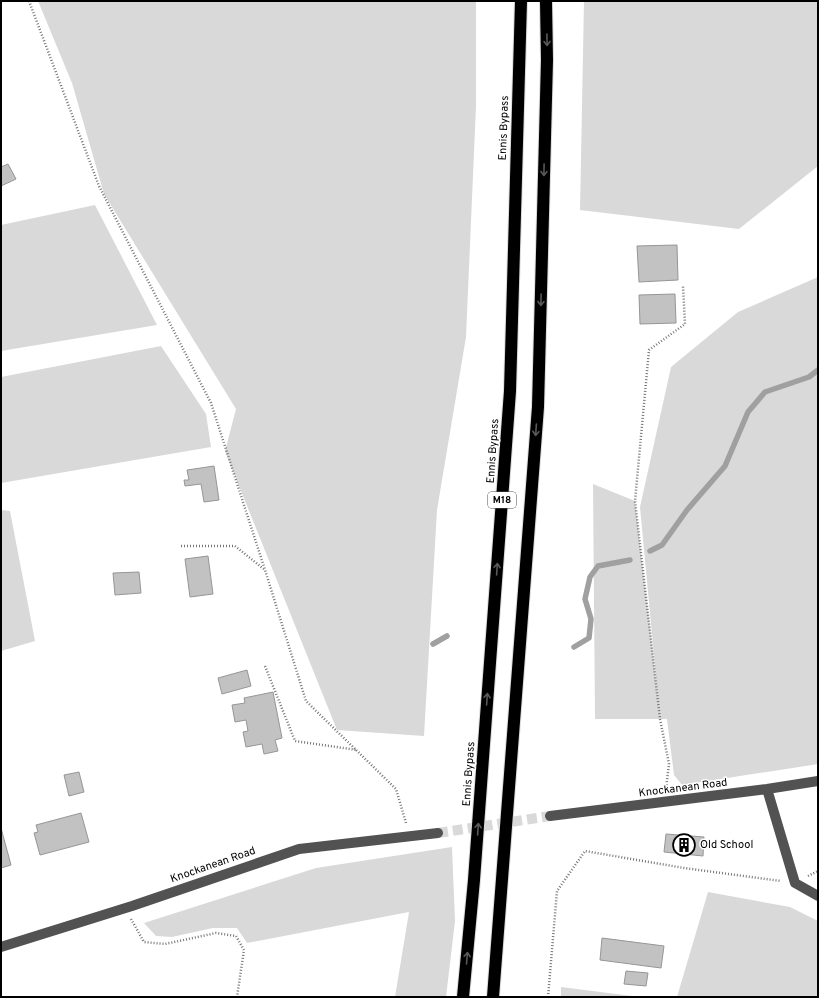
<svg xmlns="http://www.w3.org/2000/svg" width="819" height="998" font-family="Overpass,sans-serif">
<rect width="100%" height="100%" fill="#fff"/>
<path fill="#d9d9d9" d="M38,1h438v105l-10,231 -29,173 -13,226 -87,-6 -112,-279 11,-42 -132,-215 -32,-111z
M584,1h234v165l-79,63 -159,-19z
M95,205l62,120 -156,26v-126z
M818,277v487l-136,21 -8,-10 -7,-56h-72l-2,-235 42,17 22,187 -17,-181 31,-140 67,-55z
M161,346l45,68 5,33 -210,36v-106z
M1,510l9,1 25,130 -34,10z
M452,847l3,74 -9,76h-51l14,-85 -162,31 -10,-15h-24l-41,9 -16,-1 -12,-13 172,-55z
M708,892l82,15 28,14v76h-141z
M561,987l79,10h-79z"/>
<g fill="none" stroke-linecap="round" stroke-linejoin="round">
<path stroke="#a0a0a0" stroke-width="5.5" d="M650,551l12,-6 25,-35 38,-44 23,-54 17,-20 44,-15 9,-7
M433,644l14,-8
M574,647l15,-9 2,-19 -6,-20 5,-22 8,-11 32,-6"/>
</g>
<path fill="#c2c2c2" stroke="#969696" d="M8,164l8,15 -15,7v-19z
M677,245l1,35 -39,2 -2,-36z
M675,294l1,29 -36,1 -1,-29z
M214,466l5,34 -15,2 -3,-18 -16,2 -1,-6h5l-2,-10z
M208,556l5,38 -23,3 -5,-38z
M139,572l2,21 -26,2 -2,-22z
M247,670l4,16 -29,8 -4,-16z
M273,692l9,46 -7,2 3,11 -14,3 -2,-10 -16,3 -3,-15 5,-1 -2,-11 -11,2 -3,-17 13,-2 -1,-5z
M79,772l5,20 -15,4 -5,-21z
M81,813l8,29 -49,13 -6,-22 4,-1 -2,-7z
M1,828l10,37 -10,3z
M666,834l38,3 -1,19 -39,-4z
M602,938l62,8 -3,22 -61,-8z
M626,971l22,2 -2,13 -22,-2z"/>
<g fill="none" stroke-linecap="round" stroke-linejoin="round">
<path stroke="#d9d9d9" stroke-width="10" stroke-dasharray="10 5" stroke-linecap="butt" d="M438,833l112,-17"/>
<g stroke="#dbdbdb" stroke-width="14">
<path id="highway" d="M463,997l11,-117 36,-489 11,-390
M493,997l45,-590 9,-347 -1,-59"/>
</g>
<path stroke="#747474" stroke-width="2.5" stroke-dasharray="1 2" stroke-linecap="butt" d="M29,1l70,185 112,217 54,167
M181,546h54l30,24 41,131 90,88 10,34
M265,666l30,75 62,9
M666,788l3,-24 -9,-45 -25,-218 14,-151 36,-26 -2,-38
M808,876l10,-5
M131,919l13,23 21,2 51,-11 20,3 8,14 -7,47
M548,997l9,-106 28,-40 99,17 97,13"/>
<path stroke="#525252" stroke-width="10" d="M767,789l28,94 23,13
M550,816l217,-27 51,-8
M1,947l131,-41 167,-57 139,-16"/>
<use href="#highway" stroke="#000" stroke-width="12"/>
</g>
<defs><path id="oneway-shaft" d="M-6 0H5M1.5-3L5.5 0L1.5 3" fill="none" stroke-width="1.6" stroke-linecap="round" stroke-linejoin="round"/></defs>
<g stroke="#595959">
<use href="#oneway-shaft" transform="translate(547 40) rotate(89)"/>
<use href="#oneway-shaft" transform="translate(544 170) rotate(91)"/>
<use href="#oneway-shaft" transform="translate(541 300) rotate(91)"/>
<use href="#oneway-shaft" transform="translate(536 430) rotate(94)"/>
<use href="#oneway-shaft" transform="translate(497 569) rotate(-86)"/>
<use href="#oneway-shaft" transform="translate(487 699) rotate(-86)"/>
<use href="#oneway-shaft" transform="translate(478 829) rotate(-86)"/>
<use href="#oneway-shaft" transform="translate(467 958) rotate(-85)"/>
</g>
<defs>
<g id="building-ring" transform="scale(1.15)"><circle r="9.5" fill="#fff" stroke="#000" stroke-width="1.5"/><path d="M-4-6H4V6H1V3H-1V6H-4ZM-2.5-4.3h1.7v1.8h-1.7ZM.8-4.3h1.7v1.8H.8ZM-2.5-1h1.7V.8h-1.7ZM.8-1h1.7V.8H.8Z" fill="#000"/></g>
</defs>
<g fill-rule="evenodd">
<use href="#building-ring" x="684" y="845"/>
</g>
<g text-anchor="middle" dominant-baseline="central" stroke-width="3" stroke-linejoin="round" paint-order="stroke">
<rect fill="#fff" stroke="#4c4c4c" stroke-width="1" x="488" y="492" width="28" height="16" rx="3"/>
<g font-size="10" font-weight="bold" fill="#000">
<text x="502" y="500">M18</text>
</g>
<g font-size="11" fill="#000" stroke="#fff">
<text transform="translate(504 128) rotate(-88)">Ennis Bypass</text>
<text transform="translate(493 451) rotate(-86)">Ennis Bypass</text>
<text transform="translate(469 774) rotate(-86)">Ennis Bypass</text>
<text transform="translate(683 788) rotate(-7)">Knockanean Road</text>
<text transform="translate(213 865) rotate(-19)">Knockanean Road</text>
</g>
<g font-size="11" fill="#000" stroke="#fff" text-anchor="start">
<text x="700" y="845">Old School</text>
</g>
</g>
<rect width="819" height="998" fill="none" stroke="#000000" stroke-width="4"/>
</svg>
